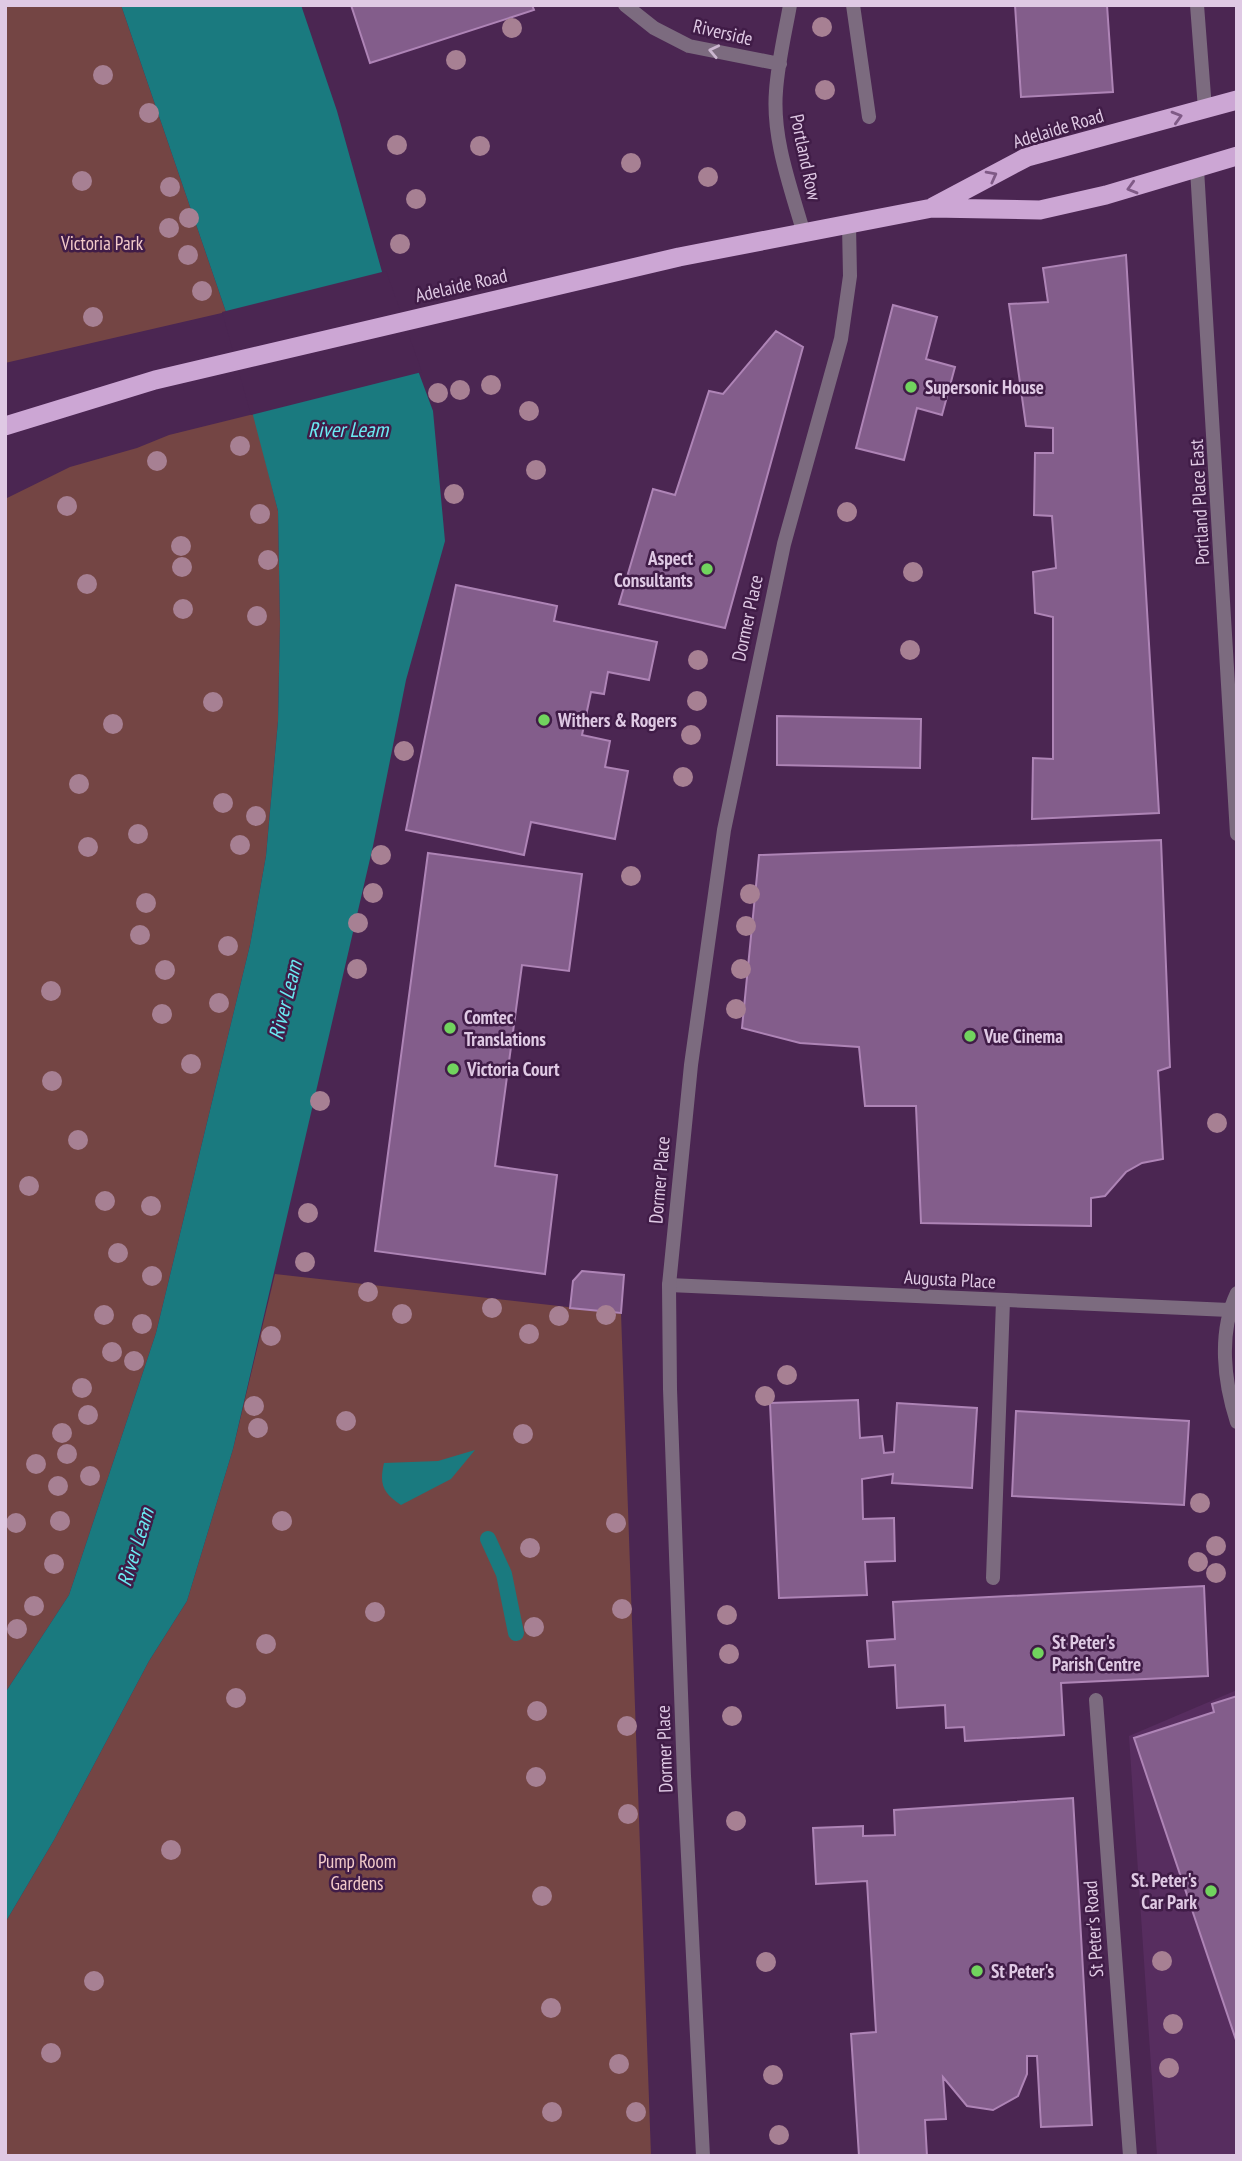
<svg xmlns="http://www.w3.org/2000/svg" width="1242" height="2161" font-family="'PT Sans Narrow',sans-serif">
<rect width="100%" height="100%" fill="#4b2652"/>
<path fill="#572d5f" d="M1237,1690v466h-80l-28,-420z"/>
<path fill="#744544" d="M5,5h116l105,307 -221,51z
M254,414l24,97 2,113 -2,97 -12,135 -16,89 -94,388 -87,262 -64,98v-1194l65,-32 67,-19 32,-13z
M275,1274l346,39 30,843h-646v-233l49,-83 95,-179 38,-60 46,-152z"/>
<path fill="#1a7a7f" d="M121,5h180l36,106 47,168 49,132 12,130 -39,139 -33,166 -140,603 -46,152 -38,60 -95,179 -49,83v-230l64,-98 87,-262 94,-388 16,-89 12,-135 2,-97 -2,-113 -52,-199z
M475,1450l-24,29 -50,26c-18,-12 -22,-20 -17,-42l54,-2z"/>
<path fill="#4b2652" d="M386,271l36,101 -171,43 -29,-103z"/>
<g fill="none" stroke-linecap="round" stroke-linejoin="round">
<path stroke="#1a7a7f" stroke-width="16" d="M488,1539l16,35 12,59"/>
</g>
<path fill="#835d8b" stroke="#ae84b6" stroke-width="2" d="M351,5h181l2,5 -164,53z
M1015,5h92l6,87 -92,5z
M1126,255l33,558 -127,6 1,-61 20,1v-142l-18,-4 -2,-41 23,-4 -4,-52 -18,-1 1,-62h18v-25l-27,-2 -17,-122 39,-2 -5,-34z
M893,305l44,12 -11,42 29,8 -13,48 -25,-7 -13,52 -48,-12z
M776,331l27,16 -78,281 -106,-24 34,-115 22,6 34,-104 14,3z
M456,585l101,21 -3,15 103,21 -8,38 -41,-8 -4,22 -13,-2 -9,43 28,6 -5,26 23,4 -13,68 -84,-17 -7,33 -118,-25z
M777,716l144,3 -1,49 -143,-3z
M1161,840l9,227 -12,4 5,88 -21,4 -16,9 -21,24 -14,2v28l-170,-3 -5,-117h-51l-6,-59 -59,-4 -58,-15 17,-173z
M428,853l154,21 -13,97 -47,-6 -27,201 62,9 -12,99 -170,-23z
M582,1271l42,4 -3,38 -51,-5 3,-27z
M858,1400l2,38 22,-2 2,17 10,-1 3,-49 80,5 -5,80 -80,-5 1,-9 -31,5 1,40 31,-1 1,43 -30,1 2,33 -88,3 -9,-195z
M1016,1411l173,10 -5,84 -172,-9z
M1204,1586l4,90 -147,7 3,52 -99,6 -1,-14 -18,1 -1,-23 -48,3 -2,-43 -26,2 -2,-26 28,-2 -2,-37z
M1237,1696v347l-103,-305 80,-26 -2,-8z
M1073,1798l19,327 -51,2 -4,-71h-10v18l-9,22 -25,14 -26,-4 -24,-29 3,42 -21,1 2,36h-68l-8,-122 25,-2 -9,-151 -51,3 -3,-56 50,-2v10l32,-1 -1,-25z"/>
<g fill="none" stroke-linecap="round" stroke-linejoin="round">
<path stroke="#7c6b7f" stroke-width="14" d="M625,5l29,23 35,18 91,18
M790,5c-5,28 -12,57 -14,86 -4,48 15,97 28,143
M853,5l16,112
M993,1578l10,-277"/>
<path stroke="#7c6b7f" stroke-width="14" d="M1197,5l8,104
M1197,169l40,665
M669,1285l560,25
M1237,1293c-19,40 -13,89 0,129
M1096,1700l34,456"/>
<path stroke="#7c6b7f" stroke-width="14" d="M703,2156l-19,-380 -14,-387 -1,-104 22,-220 33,-235 60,-286 57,-205 9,-63 -1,-51"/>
<path stroke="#cca6d4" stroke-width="19" d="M933,207l94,-50 210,-57
M5,426l150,-46 524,-123 253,-49 108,2 66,-15 131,-39"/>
</g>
<g fill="#a78093">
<circle cx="822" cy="27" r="10"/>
<circle cx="512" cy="28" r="10"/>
<circle cx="456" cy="60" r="10"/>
<circle cx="103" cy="75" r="10"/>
<circle cx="825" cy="90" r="10"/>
<circle cx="149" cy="113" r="10"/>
<circle cx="397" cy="145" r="10"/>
<circle cx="480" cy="146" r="10"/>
<circle cx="631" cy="163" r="10"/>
<circle cx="708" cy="177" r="10"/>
<circle cx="82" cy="181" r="10"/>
<circle cx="170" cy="187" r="10"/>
<circle cx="416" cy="199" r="10"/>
<circle cx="189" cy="218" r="10"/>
<circle cx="169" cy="228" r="10"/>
<circle cx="400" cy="244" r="10"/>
<circle cx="188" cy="255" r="10"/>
<circle cx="202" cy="291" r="10"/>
<circle cx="93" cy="317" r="10"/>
<circle cx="491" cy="385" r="10"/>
<circle cx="460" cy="390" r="10"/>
<circle cx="438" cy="393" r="10"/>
<circle cx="529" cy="411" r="10"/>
<circle cx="240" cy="446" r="10"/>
<circle cx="157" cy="461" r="10"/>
<circle cx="536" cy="470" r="10"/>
<circle cx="454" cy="494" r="10"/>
<circle cx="67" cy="506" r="10"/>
<circle cx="847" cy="512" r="10"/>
<circle cx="260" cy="514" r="10"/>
<circle cx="181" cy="546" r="10"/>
<circle cx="268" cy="560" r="10"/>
<circle cx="182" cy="567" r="10"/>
<circle cx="913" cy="572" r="10"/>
<circle cx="87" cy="584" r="10"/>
<circle cx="183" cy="609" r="10"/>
<circle cx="257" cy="616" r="10"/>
<circle cx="910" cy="650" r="10"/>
<circle cx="698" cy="660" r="10"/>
<circle cx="697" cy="701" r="10"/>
<circle cx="213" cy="702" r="10"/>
<circle cx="113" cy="724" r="10"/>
<circle cx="691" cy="735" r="10"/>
<circle cx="404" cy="751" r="10"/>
<circle cx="683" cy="777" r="10"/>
<circle cx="79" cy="784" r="10"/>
<circle cx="223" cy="803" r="10"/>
<circle cx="256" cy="816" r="10"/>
<circle cx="138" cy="834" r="10"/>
<circle cx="240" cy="845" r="10"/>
<circle cx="88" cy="847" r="10"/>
<circle cx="381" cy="855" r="10"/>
<circle cx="631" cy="876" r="10"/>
<circle cx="373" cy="893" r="10"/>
<circle cx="750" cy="894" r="10"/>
<circle cx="146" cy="903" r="10"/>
<circle cx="358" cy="923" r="10"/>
<circle cx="746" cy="926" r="10"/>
<circle cx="140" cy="935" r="10"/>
<circle cx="228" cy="946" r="10"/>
<circle cx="357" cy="969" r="10"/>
<circle cx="741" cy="969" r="10"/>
<circle cx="165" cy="970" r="10"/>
<circle cx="51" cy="991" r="10"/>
<circle cx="219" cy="1003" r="10"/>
<circle cx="736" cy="1009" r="10"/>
<circle cx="162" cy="1014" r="10"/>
<circle cx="191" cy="1064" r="10"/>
<circle cx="52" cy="1081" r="10"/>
<circle cx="320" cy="1101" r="10"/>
<circle cx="1217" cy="1123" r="10"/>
<circle cx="78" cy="1140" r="10"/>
<circle cx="29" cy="1186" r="10"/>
<circle cx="105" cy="1201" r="10"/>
<circle cx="151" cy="1206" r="10"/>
<circle cx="308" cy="1213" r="10"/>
<circle cx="118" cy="1253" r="10"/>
<circle cx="305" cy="1262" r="10"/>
<circle cx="152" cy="1276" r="10"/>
<circle cx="368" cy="1292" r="10"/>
<circle cx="492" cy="1308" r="10"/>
<circle cx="402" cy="1314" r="10"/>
<circle cx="104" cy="1315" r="10"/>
<circle cx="606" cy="1315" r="10"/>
<circle cx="559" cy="1316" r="10"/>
<circle cx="142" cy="1324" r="10"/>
<circle cx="529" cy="1334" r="10"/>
<circle cx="271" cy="1336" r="10"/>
<circle cx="112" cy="1352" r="10"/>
<circle cx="134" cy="1361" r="10"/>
<circle cx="787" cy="1375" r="10"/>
<circle cx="82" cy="1388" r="10"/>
<circle cx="765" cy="1396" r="10"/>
<circle cx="254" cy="1406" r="10"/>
<circle cx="88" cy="1415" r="10"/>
<circle cx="346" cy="1421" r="10"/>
<circle cx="258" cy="1428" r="10"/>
<circle cx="62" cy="1433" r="10"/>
<circle cx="523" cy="1434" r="10"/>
<circle cx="67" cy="1454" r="10"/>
<circle cx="36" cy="1464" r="10"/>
<circle cx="90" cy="1476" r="10"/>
<circle cx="58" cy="1486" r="10"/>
<circle cx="1200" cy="1503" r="10"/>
<circle cx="60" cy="1521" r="10"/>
<circle cx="282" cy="1521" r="10"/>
<circle cx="16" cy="1523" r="10"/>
<circle cx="616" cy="1523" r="10"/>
<circle cx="1216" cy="1546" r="10"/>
<circle cx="530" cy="1548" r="10"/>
<circle cx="1198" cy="1562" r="10"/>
<circle cx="54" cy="1564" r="10"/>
<circle cx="1216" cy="1573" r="10"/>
<circle cx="34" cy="1606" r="10"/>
<circle cx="622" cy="1609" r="10"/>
<circle cx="375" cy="1612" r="10"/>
<circle cx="727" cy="1615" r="10"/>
<circle cx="534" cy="1627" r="10"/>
<circle cx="17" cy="1629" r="10"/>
<circle cx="266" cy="1644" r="10"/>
<circle cx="729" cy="1654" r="10"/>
<circle cx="236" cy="1698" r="10"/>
<circle cx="537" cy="1711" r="10"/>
<circle cx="732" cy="1716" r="10"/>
<circle cx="627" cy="1726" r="10"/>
<circle cx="536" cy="1777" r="10"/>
<circle cx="628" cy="1814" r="10"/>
<circle cx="736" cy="1821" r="10"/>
<circle cx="171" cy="1850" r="10"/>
<circle cx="542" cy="1896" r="10"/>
<circle cx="1162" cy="1961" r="10"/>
<circle cx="766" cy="1962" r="10"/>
<circle cx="94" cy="1981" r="10"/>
<circle cx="551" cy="2008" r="10"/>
<circle cx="1173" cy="2024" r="10"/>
<circle cx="51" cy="2053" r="10"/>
<circle cx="619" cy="2064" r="10"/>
<circle cx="1169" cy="2068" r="10"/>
<circle cx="773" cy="2075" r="10"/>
<circle cx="552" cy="2112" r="10"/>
<circle cx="636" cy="2112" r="10"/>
<circle cx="779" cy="2135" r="10"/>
</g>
<defs><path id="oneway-chevron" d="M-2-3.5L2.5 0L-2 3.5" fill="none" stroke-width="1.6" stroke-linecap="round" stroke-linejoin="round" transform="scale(1.75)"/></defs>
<use stroke="#cbb6d0" href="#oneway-chevron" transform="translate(714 51) rotate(-168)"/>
<g stroke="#7f5a86">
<use href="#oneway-chevron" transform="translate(1177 117) rotate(-16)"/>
<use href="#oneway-chevron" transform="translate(992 176) rotate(-28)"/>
<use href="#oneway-chevron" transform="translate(1132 188) rotate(164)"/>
</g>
<g fill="#71d35e" stroke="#401c47" stroke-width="2.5">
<circle cx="911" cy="387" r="7"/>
<circle cx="707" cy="569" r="7"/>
<circle cx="544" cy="720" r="7"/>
<circle cx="450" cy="1028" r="7"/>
<circle cx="970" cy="1036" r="7"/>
<circle cx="453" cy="1069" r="7"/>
<circle cx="1038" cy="1653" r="7"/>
<circle cx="1211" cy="1891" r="7"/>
<circle cx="977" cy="1971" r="7"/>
</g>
<g text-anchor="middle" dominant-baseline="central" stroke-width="5" stroke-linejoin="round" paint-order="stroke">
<g font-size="19" fill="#dfc9e4" stroke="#401c47">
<text transform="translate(723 32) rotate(13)">Riverside</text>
<text transform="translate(1058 128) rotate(-17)">Adelaide Road</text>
<text transform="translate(806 157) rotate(78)">Portland Row</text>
<text transform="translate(461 285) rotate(-13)">Adelaide Road</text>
<text transform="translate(1199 502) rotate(-93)">Portland Place East</text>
<text transform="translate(747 618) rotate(-78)">Dormer Place</text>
<text transform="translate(659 1180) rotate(-85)">Dormer Place</text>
<text transform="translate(950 1279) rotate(3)">Augusta Place</text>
<text transform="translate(664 1749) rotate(-92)">Dormer Place</text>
<text transform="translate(1093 1929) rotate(-94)">St Peter's Road</text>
</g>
<g font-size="19" fill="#f2cac9" stroke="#401c47">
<text x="102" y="243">Victoria Park</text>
<text x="357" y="1861">Pump Room<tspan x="357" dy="22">Gardens</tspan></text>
</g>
<g font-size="19" font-weight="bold" fill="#dfc9e4" stroke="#401c47" text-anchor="start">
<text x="925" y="387">Supersonic House</text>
<text x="693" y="558" text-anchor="end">Aspect<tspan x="693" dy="22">Consultants</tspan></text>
<text x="558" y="720">Withers &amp; Rogers</text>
<text x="464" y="1017">Comtec<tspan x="464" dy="22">Translations</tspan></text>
<text x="984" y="1036">Vue Cinema</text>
<text x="467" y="1069">Victoria Court</text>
<text x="1052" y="1642">St Peter's<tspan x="1052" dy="22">Parish Centre</tspan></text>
<text x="1197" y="1880" text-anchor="end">St. Peter's<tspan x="1197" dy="22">Car Park</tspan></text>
<text x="991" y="1971">St Peter's</text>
</g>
<g font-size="21" font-style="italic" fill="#6bebf3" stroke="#401c47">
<text x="348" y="429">River Leam</text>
<text transform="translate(285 1000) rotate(-76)">River Leam</text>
<text transform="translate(135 1547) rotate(-73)">River Leam</text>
</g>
</g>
<rect width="1242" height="2161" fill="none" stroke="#dfc9e4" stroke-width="14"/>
</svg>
